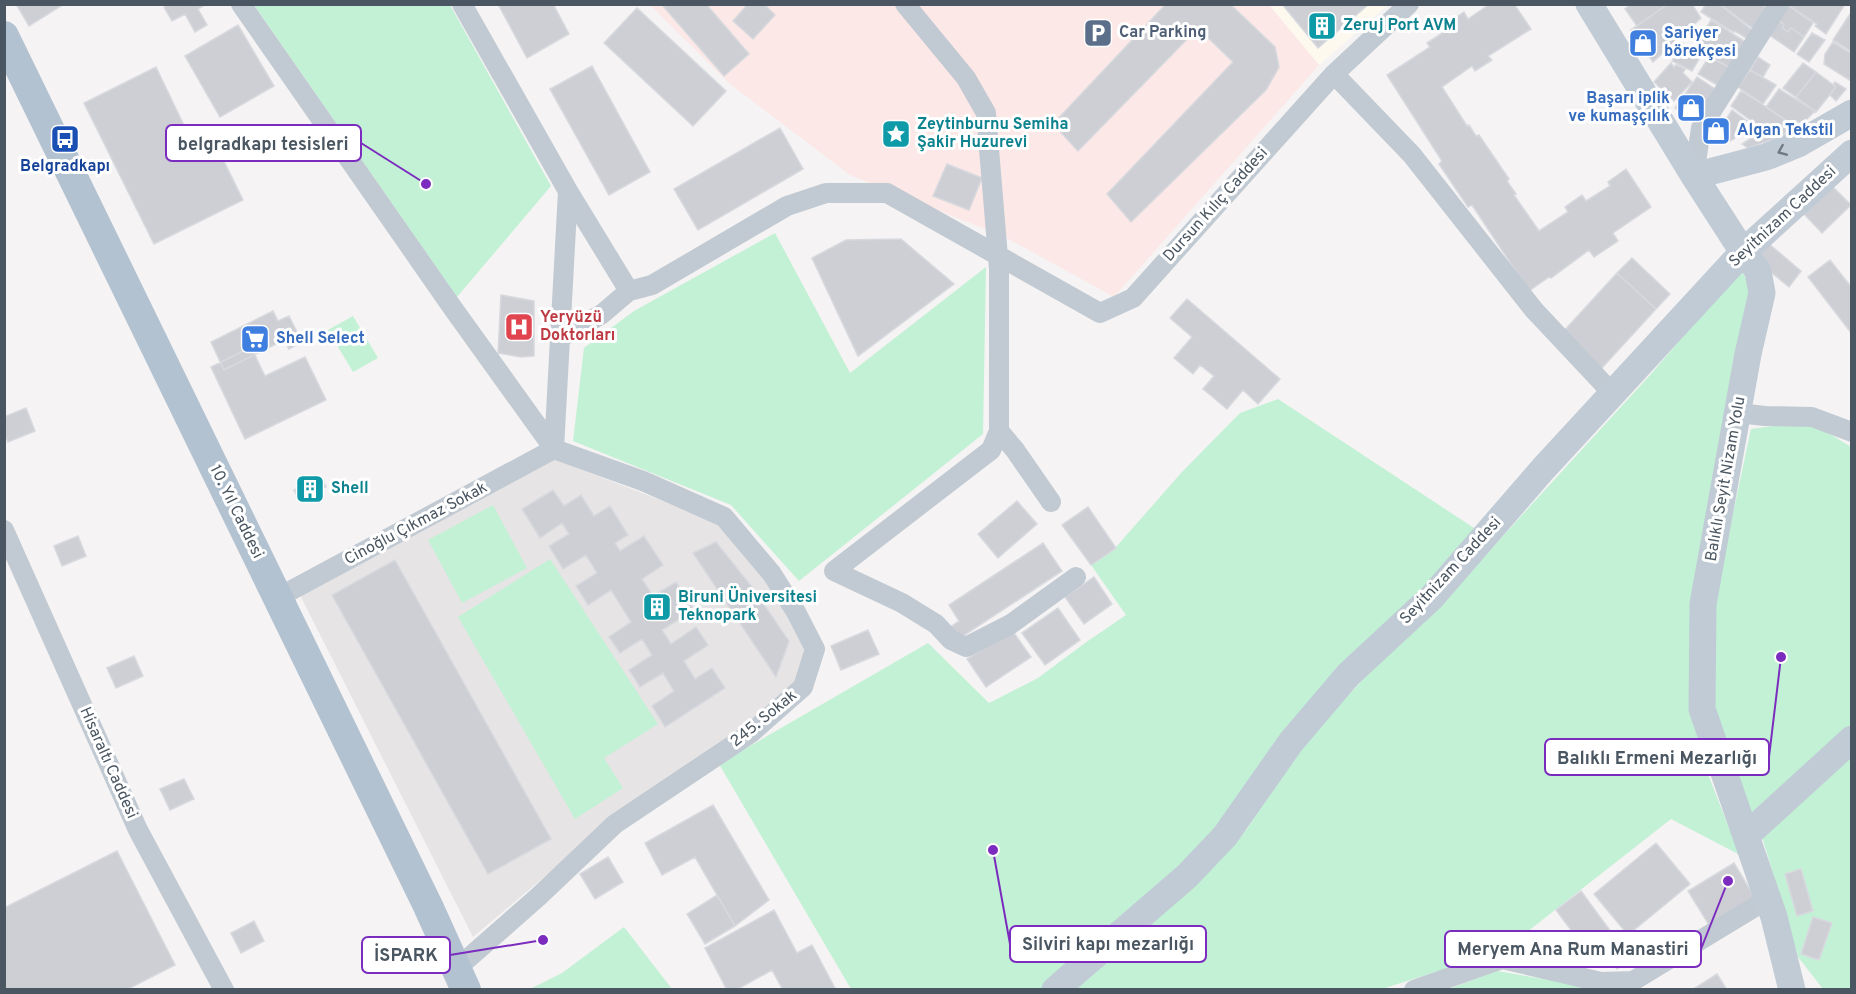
<svg xmlns="http://www.w3.org/2000/svg" width="1856" height="994" font-family="Overpass,sans-serif">
<rect width="100%" height="100%" fill="#f5f3f3"/>
<path fill="#fdf9ef" d="M1269,5h119l-69,60z"/>
<path fill="#e6e4e5" d="M554,459l166,64 61,75 26,54 -10,32 -39,32 -142,100 -143,121 -173,-342z"/>
<path fill="#fce8e6" d="M650,5h619l50,60 -205,232 -109,-60 -155,-62 -120,-91z"/>
<path fill="#c3f1d5" d="M254,5h196l101,181 -94,111z
M775,233l75,140 136,-106 -3,167 -184,147 -68,-76 -158,-64 11,-93 50,-37z
M1740,270l8,11 4,20 -59,407 8,48 28,72 13,28 -71,-37 -167,131 -122,39 -311,1 105,-90 70,-70 59,-88 63,-68 102,-102 181,-198z
M353,316l25,42 -25,14 -25,-42z
M1278,399l199,131 -253,293 -48,49 -134,117h-191l-132,-225 209,-121 61,60 49,-25 47,-35 41,-28 -35,-50 25,-18 66,-75 58,-59z
M1809,421l42,26v277l-57,59 -40,36 -44,-113 3,-99 38,-178z
M493,505l34,63 -65,35 -34,-63z
M550,559l108,165 -54,34 19,30 -48,31 -117,-202z
M1851,744v245h-28l-25,-32 -38,-127z
M624,927l48,62h-142l32,-16z
M1497,971l99,17 43,-3 2,4 -195,1z"/>
<path fill="#cdcfd5" stroke="#d7d9de" stroke-width="1.5" d="M16,4h48l-35,22z
M169,4h37l-8,5 9,16 -12,7 -10,-18 -13,7 -8,-14z
M498,4h55l16,30 -42,24z
M665,4h41l43,50 -25,22 -61,-70z
M748,4h16l11,11 -22,24 -20,-18z
M1166,4h64l45,43 4,20 -13,23 -135,132 -24,-28 126,-132 -35,-34 -120,123 -25,-27z
M1282,4h87l-51,44z
M1490,4h24l17,25 -43,27 4,4 -17,11 -3,-5 -30,21 25,39 2,-1 7,11 3,-1 30,44 -2,2 9,13 -2,1 25,36 29,-19 -3,-5 17,-12 4,6 24,-15 -2,-4 18,-13 25,38 -38,26 5,8 -24,16 -5,-7 -38,28 -2,-1 -20,14 -57,-86 -4,2 -29,-43 3,-3 -55,-86 43,-28 -3,-4 20,-13 -4,-4 21,-14 4,7z
M1668,4h24l9,14 -48,44 -22,-32z
M1668,4l-31,22 -12,-17 6,-5z
M1706,4h13l38,30 -6,7 -16,-10 -1,1 -9,-5 -24,-15z
M1720,4h41l9,7 -15,19z
M1786,4l27,19 -9,14 -13,-9 -3,4 -6,-4 2,-4 -9,-5z
M1845,4l-19,30 -11,-8 2,-2 -29,-19z
M637,8l89,83 -33,35 -89,-83z
M1852,11v41l-19,-12z
M1776,19l8,5 -2,4 6,4 3,-4 13,9 -10,15 -26,-18z
M1711,20l38,24 -16,25 -39,-21z
M238,25l36,61 -54,31 -35,-61z
M1812,33l13,7 -16,22 -12,-8z
M1833,42l19,12 -1,27 -27,-17 1,-10z
M1683,44l19,10 -10,17 -20,-10z
M1709,57l24,12 -12,18 -23,-13z
M1758,57l12,8 -7,12 -13,-7z
M1671,63l3,4 2,-2 9,4 -2,4 9,9 -18,19 -20,-19z
M1803,63l13,9 -20,25 -13,-9z
M592,66l58,106 -41,23 -59,-106z
M156,67l35,73 18,-9 34,69 -89,44 -70,-141z
M1750,70l26,15 -13,19 -25,-17z
M1816,72l20,15 -20,25 -20,-15z
M1697,77l21,14 -20,31 -23,-14z
M1835,82l11,7 -10,12 -6,-6 6,-8 -3,-2z
M1779,89l36,22 -14,14 -3,-3 -4,4 -28,-19z
M1741,91l15,9 43,29 -24,9 -44,-32z
M1732,110l15,11 -13,18 -4,2 -14,-6z
M780,128l23,41 -105,61 -24,-41z
M1762,131l12,8 -26,9 -6,-4z
M947,164l35,14 -13,32 -36,-14z
M1831,185l20,20 -29,28 -19,-20z
M901,239l53,45 -96,72 -46,-98 34,-18z
M1768,243l33,28 -12,16 -34,-28z
M1632,258l38,36 -14,15 -39,-36z
M1830,260l22,28v46l-44,-57z
M1617,273l39,36 -55,60 -39,-36z
M501,295l33,6v55l-13,1 -23,-4z
M1187,299l93,80 -22,25 -15,-14 -16,19 -24,-20 11,-13 -14,-11 -7,9 -19,-16 18,-21 -22,-19z
M273,311l5,10 11,-5 13,26 -13,7 -5,-9 -60,30 -13,-28z
M251,347l14,29 40,-19 21,43 -81,39 -34,-72z
M26,408l9,23 -27,11 -4,-9v-16z
M321,477l5,10 -27,13 -5,-10z
M553,490l11,16 17,-11 13,21 16,-10 18,29 -13,8 5,8 24,-15 19,29 -21,14 11,17 23,-14 18,28 -32,20 9,14 25,-17 12,18 -24,16 11,18 17,-11 13,20 -60,39 -13,-21 22,-15 -11,-18 -23,14 -11,-17 23,-15 -10,-16 -22,14 -11,-16 22,-15 -20,-32 -23,15 -12,-19 21,-13 -11,-18 -23,14 -14,-23 20,-12 -7,-11 -22,15 -18,-29z
M1017,501l20,23 -39,34 -20,-24z
M1088,507l28,41 -25,17 -29,-40z
M78,536l8,20 -24,10 -8,-20z
M716,542l36,45 37,54 -13,36 -83,-124z
M1043,543l19,28 -105,69 -8,-12 10,-7 -10,-16z
M395,560l156,279 -63,35 -156,-279z
M1094,577l18,27 -28,20 -19,-27z
M1058,608l22,32 -35,25 -23,-32z
M868,630l11,24 -38,16 -10,-24z
M1012,630l19,27 -45,30 -19,-28z
M134,656l9,20 -27,12 -9,-20z
M184,779l10,20 -24,11 -10,-21z
M713,805l56,95 -34,26 -40,-69 -33,18 -17,-32z
M1656,843l34,41 -62,51 -34,-41z
M117,851l58,114 -49,25h-122v-82z
M608,857l15,25 -28,17 -15,-25z
M1734,863l21,35 -46,27 -21,-34z
M1801,869l12,42 -16,5 -12,-42z
M1581,891l50,68 -14,10 -10,-13 -11,8 -40,-54z
M717,895l18,31 -30,18 -18,-30z
M774,910l23,43 15,-8 24,45h-53l-11,-20 -36,20h-9l-22,-42z
M1813,917l19,6 -13,37 -18,-6z
M254,921l10,20 -23,12 -10,-20z
M1717,974l10,16h-35z"/>
<g fill="none" stroke-linecap="round" stroke-linejoin="round">
<path stroke="#c1cad2" stroke-width="20" d="M241,4l211,303 102,142
M462,4l106,187 61,100
M905,4l61,74 20,35 13,156v162l-8,19 -157,121 68,32 34,21 15,16 15,7 45,-23 65,-47
M1334,74l78,81 122,155 79,84
M1694,176l7,-48 78,-124
M560,338l42,-24 27,-23 23,-6 135,-79 39,-13h61l213,120 33,-15 201,-224 75,-70
M1738,413l27,3 47,1 40,15
M999,431l16,19 36,52
M554,449l14,-258
M4,530l134,300 86,160
M277,598l277,-149
M456,969l82,-72 77,-73 136,-91 52,-46 12,-38 -19,-37 -24,-38 -48,-57 -81,-36 -89,-32
M1414,990l88,-31 99,23 32,-1 135,-82"/>
<path stroke="#c1cbd6" stroke-width="27" d="M1589,4l105,172 49,76 15,19 4,22 -14,61 -45,250 -1,105 72,208 18,73
M1694,176l72,-19 32,-13 54,-31
M1747,835l105,-96
M1055,990l132,-114 38,-40 66,-94 57,-67 84,-78 111,-128 200,-217 109,-99"/>
<path stroke="#b3c2d1" stroke-width="30" d="M4,36l424,870 38,84"/>
</g>
<defs><path id="oneway-chevron" d="M-2-3.5L2.5 0L-2 3.5" fill="none" stroke-width="1.6" stroke-linecap="round" stroke-linejoin="round" transform="scale(1.5)"/></defs>
<use stroke="#6e7984" href="#oneway-chevron" transform="translate(1782 151) rotate(157)"/>
<defs>
<g id="building-square" transform="scale(1.5)"><rect x="-9" y="-9" width="18" height="18" rx="4" fill="#0f9aa8" stroke="#fff"/><path d="M-4-6H4V6H1V3H-1V6H-4ZM-2.5-4.3h1.7v1.8h-1.7ZM.8-4.3h1.7v1.8H.8ZM-2.5-1h1.7V.8h-1.7ZM.8-1h1.7V.8H.8Z" fill="#fff"/></g>
<g id="parking-square" transform="scale(1.5)"><rect x="-9" y="-9" width="18" height="18" rx="4" fill="#5c6f8a" stroke="#fff"/><path d="M-3.5-5.5H1a3.5 3.5 0 0 1 0 7H-1V5.5H-3.5ZM-1-3.4V-.6H.8a1.4 1.4 0 0 0 0-2.8Z" fill="#fff"/></g>
<g id="shop-square" transform="scale(1.5)"><rect x="-9" y="-9" width="18" height="18" rx="4" fill="#3f7fe0" stroke="#fff"/><path d="M-5-2.5h2.3a2.7 3.5 0 0 1 5.4 0H5L5.5 6h-11ZM-1.5-2.5h3a1.5 2.3 0 0 0-3 0Z" fill="#fff"/></g>
<g id="sight-square" transform="scale(1.5)"><rect x="-9" y="-9" width="18" height="18" rx="4" fill="#0f9aa8" stroke="#fff"/><path d="M0-6L1.8-2.2L6-1.7L2.9 1.2L3.7 5.4L0 3.3L-3.7 5.4L-2.9 1.2L-6-1.7L-1.8-2.2Z" fill="#fff"/></g>
<g id="bus-square" transform="scale(1.5)"><rect x="-9" y="-9" width="18" height="18" rx="4" fill="#1a4fb4" stroke="#fff"/><path d="M-5-6H5V4H4V6H2V4H-2V6H-4V4H-5ZM-3.5-4V0h7V-4ZM-3.5 1.2v1.5H-2V1.2ZM2 1.2v1.5H3.5V1.2Z" fill="#fff"/></g>
<g id="hospital-square" transform="scale(1.5)"><rect x="-9" y="-9" width="18" height="18" rx="4" fill="#e0444e" stroke="#fff"/><path d="M-5-5h3v3.5h4V-5h3V5h-3V1.5h-4V5h-3Z" fill="#fff"/></g>
<g id="supermarket-square" transform="scale(1.5)"><rect x="-9" y="-9" width="18" height="18" rx="4" fill="#3f7fe0" stroke="#fff"/><path d="M-6-5.5h2.5l.6 2H6L4.5 2H-2.5L-4.4-4H-6ZM-1.5 3.2a1.3 1.3 0 1 0 .1 0ZM3 3.2a1.3 1.3 0 1 0 .1 0Z" fill="#fff"/></g>
</defs>
<g fill-rule="evenodd">
<use href="#building-square" x="1322" y="26"/>
<use href="#parking-square" x="1098" y="33"/>
<use href="#shop-square" x="1643" y="43"/>
<use href="#shop-square" x="1691" y="108"/>
<use href="#shop-square" x="1716" y="131"/>
<use href="#sight-square" x="896" y="134"/>
<use href="#bus-square" x="65" y="139"/>
<use href="#hospital-square" x="519" y="327"/>
<use href="#supermarket-square" x="255" y="339"/>
<use href="#building-square" x="310" y="489"/>
<use href="#building-square" x="657" y="607"/>
</g>
<g text-anchor="middle" dominant-baseline="central" stroke-width="6" stroke-linejoin="round" paint-order="stroke">
<g font-size="16" font-weight="bold" fill="#0d838f" stroke="#fff" text-anchor="start">
<text x="1343" y="26">Zeruj Port AVM</text>
<text x="917" y="125">Zeytinburnu Semiha<tspan x="917" dy="18">Şakir Huzurevi</tspan></text>
<text x="331" y="489">Shell</text>
<text x="678" y="598">Biruni Üniversitesi<tspan x="678" dy="18">Teknopark</tspan></text>
</g>
<g font-size="16" font-weight="bold" fill="#4e5e75" stroke="#fff" text-anchor="start">
<text x="1119" y="33">Car Parking</text>
</g>
<g font-size="16" font-weight="bold" fill="#366cbe" stroke="#fff" text-anchor="start">
<text x="1664" y="34">Sariyer<tspan x="1664" dy="18">börekçesi</tspan></text>
<text x="1670" y="99" text-anchor="end">Başarı iplik<tspan x="1670" dy="18">ve kumaşçılık</tspan></text>
<text x="1737" y="131">Algan Tekstil</text>
<text x="276" y="339">Shell Select</text>
</g>
<g font-size="16" font-weight="bold" fill="#164399" stroke="#fff">
<text x="65" y="167">Belgradkapı</text>
</g>
<g font-size="16" fill="#4a5661" stroke="#fff">
<text transform="translate(1216 205) rotate(-48)">Dursun Kılıç Caddesi</text>
<text transform="translate(1783 217) rotate(-43)">Seyitnizam Caddesi</text>
<text transform="translate(1726 479) rotate(-80)">Balıklı Seyit Nizam Yolu</text>
<text transform="translate(236 512) rotate(64)">10. Yıl Caddesi</text>
<text transform="translate(416 524) rotate(-28)">Cinoğlu Çıkmaz Sokak</text>
<text transform="translate(1451 571) rotate(-47)">Seyitnizam Caddesi</text>
<text transform="translate(764 719) rotate(-39)">245. Sokak</text>
<text transform="translate(108 763) rotate(66)">Hisaraltı Caddesi</text>
</g>
<g font-size="16" font-weight="bold" fill="#be3a42" stroke="#fff" text-anchor="start">
<text x="540" y="318">Yeryüzü<tspan x="540" dy="18">Doktorları</tspan></text>
</g>
</g>
<path fill="none" stroke="#7b2cbf" stroke-width="2" d="M426 184L361 143M1781 657L1769 757M993 850L1010 944M1728 881L1701 949M543 940L450 955"/>
<g fill="#7b2cbf" stroke="#fff" stroke-width="2">
<circle cx="426" cy="184" r="6"/>
<circle cx="1781" cy="657" r="6"/>
<circle cx="993" cy="850" r="6"/>
<circle cx="1728" cy="881" r="6"/>
<circle cx="543" cy="940" r="6"/>
</g>
<g fill="#fff" stroke="#7b2cbf" stroke-width="2">
<rect x="166" y="125" width="195" height="36" rx="6"/>
<rect x="1545" y="739" width="224" height="36" rx="6"/>
<rect x="1010" y="926" width="196" height="36" rx="6"/>
<rect x="1445" y="931" width="256" height="36" rx="6"/>
<rect x="362" y="937" width="88" height="36" rx="6"/>
</g>
<g font-size="18" text-anchor="middle" font-weight="bold" fill="#4a5661">
<text x="263" y="150">belgradkapı tesisleri</text>
<text x="1657" y="764">Balıklı Ermeni Mezarlığı</text>
<text x="1108" y="950">Silviri kapı mezarlığı</text>
<text x="1573" y="955">Meryem Ana Rum Manastiri</text>
<text x="406" y="961">İSPARK</text>
</g>
<rect width="1856" height="994" fill="none" stroke="#4a5661" stroke-width="12"/>
</svg>
